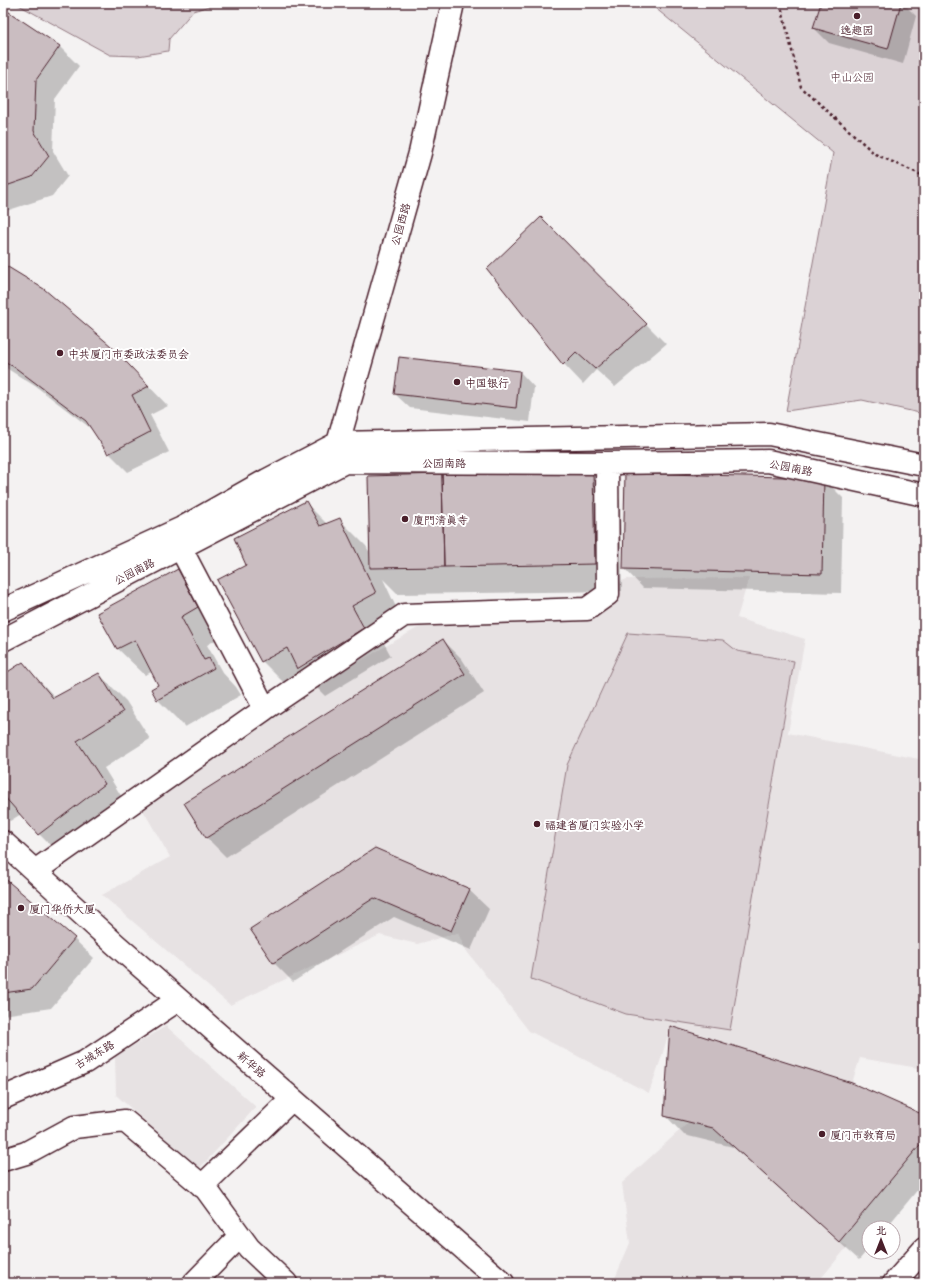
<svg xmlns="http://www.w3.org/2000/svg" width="927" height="1286" font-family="Mali,'LXGW WenKai TC',sans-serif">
<rect width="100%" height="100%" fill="#f4f2f2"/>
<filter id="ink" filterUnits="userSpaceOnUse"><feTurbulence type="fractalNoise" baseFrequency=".025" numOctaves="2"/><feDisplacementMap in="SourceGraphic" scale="8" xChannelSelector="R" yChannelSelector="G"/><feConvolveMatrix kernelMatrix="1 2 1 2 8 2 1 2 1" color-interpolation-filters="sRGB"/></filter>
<g filter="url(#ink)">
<path fill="#e7e2e3" d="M749,578l-12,40 68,21 -17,94 136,27v309l-64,-11 -8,25 -182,-56 -8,29 -13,37 -120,-62 -64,-82 -7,-16 -41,11 -37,-9 -150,70 -128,-110 68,-38 -38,-66 310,-177 136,-16 49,-19z
M166,1026l90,81 -57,62 -83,-74 -1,-38z
M689,1122l24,6 126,114 9,4 -31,37h-204l17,-40 -8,-60z"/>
<path fill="#dbd2d5" stroke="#927880" d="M15,3h204l-26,8 -24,28 -1,12 -30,5 -28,-1z
M649,3h275v411l-62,-14 -76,11 47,-258z
M628,633l95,7 14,11 57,10 -64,369 -104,-16 -95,-35 36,-214z"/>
<path fill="#0003" d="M822,3h81l13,13 -13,48 -74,-21 -15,-15z
M3,10l57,37 19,19 -24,33 -2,52 15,25 -16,20 -46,15 -3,-1z
M541,218l125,126 -51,43 -19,-17 -13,14 -19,-20 -76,-95z
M3,265l107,81 58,60 -18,9 19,37 -41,20 -19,-19 -16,-23 -55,-42 -35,-22z
M520,372l14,15 -4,35 -120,-14 -15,-14z
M593,473l27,27 2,91 -224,3 -15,-15 19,41 -23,14 12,22 -66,40 -18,-18 -18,10 -27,-27 -15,-95 58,-64 22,22 12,-5 27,27 5,9z
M824,479l19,19 -2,95 -198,-5 -19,-20z
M177,571l28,27 19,37 -17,10 15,27 14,15 5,8 -56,32 -27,-27 -6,-11 7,-4 -7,-13 -7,3 -28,-27z
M443,640l19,19 22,34 -258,164 -19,-19 -22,-35z
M23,664l33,34 43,-24 27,27 24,38 -46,29 27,44 -65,49 -27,-27 -18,-20 -11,7 -7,-7v-138z
M375,849l94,41 20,19 -18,41 -77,-33 -101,65 -20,-20z
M3,878l71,61 20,19 -43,50 -48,7z
M665,1115l259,1v66l-38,46h-17v20l-10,12 -126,-113 -49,-12z"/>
<path fill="#cabdc1" stroke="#4a1f2b" d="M821,3h80l-13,46 -75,-21z
M3,8l57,38 -24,34 -2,51 15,25 -17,21 -29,10z
M541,217l106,107 -52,45 -19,-17 -13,13 -76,-96z
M3,264l41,25 67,57 38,40 -17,9 18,37 -42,22 -22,-33 -69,-52 -14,-9z
M399,357l121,14 -4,37 -122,-14z
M593,472l2,92 -151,3 -2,-93z
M625,473l199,5 -2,96 -199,-5z
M442,474l2,93 -74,1 -2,-92z
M306,501l14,25 20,-8 36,75 -24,13 12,22 -67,41 -10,-21 -26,14 -44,-82 29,-15 -12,-27z
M178,569l20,38 -17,10 23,43 5,-2 5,10 -57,32 -6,-11 7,-4 -23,-45 -18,9 -20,-36z
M443,639l22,35 -259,164 -22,-35z
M23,662l30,36 46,-25 24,39 -46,29 28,43 -67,51 -35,-40v-120z
M375,848l95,41 -19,42 -77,-33 -101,65 -23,-34z
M3,877l72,61 -43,51 -29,4z
M670,1026l182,57 72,32v25l-85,102 -126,-114 -49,-12z"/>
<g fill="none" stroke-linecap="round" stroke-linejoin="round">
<g stroke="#4a1f2b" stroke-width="25">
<path id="minor" d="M338,443l82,-290 33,-150
M3,610l179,-82 85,-48 71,-37 431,-9 155,31
M3,640l342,-178 262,1 161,-2 156,34
M265,709l139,-94 183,-6 21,-15 -1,-131
M3,842l112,102 388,339
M35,871l230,-162 -85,-162
M3,1098l82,-36 93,-62
M3,1160l23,-7 48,-26 51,-6 81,68 43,59 37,35
M202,1186l90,-87
M194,1283l46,-47"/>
</g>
<g stroke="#4a1f2b" stroke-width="25">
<path id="major" d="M894,1283l30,-34"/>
</g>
<path stroke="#4a1f2b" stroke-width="2.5" stroke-dasharray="3 3" stroke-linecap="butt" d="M781,3v3l20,81 74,67 49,22"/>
<use href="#minor" stroke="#fff" stroke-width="22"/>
<use href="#major" stroke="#fff" stroke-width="22"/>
</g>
</g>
<g fill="#4a1f2b" stroke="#fff" stroke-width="1.5">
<circle cx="857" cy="16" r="4"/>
<circle cx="60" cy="353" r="4"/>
<circle cx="457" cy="382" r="4"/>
<circle cx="405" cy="519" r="4"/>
<circle cx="537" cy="824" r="4"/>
<circle cx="21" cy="908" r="4"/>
<circle cx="822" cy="1134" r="4"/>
</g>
<g text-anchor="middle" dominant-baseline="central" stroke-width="4" stroke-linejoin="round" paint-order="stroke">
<g font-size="11" fill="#4a1f2b" stroke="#fff" text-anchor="start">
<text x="857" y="29" text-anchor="middle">逸趣园</text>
<text x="68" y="353">中共厦门市委政法委员会</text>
<text x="465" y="382">中国银行</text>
<text x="413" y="519">廈門清真寺</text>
<text x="545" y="824">福建省厦门实验小学</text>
<text x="29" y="908">厦门华侨大厦</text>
<text x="830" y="1134">厦门市教育局</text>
</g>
<g font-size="11" fill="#6e4c56" stroke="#fff">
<text x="852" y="76">中山公园</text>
</g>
<g font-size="11" fill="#4a1f2b" stroke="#fff">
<text transform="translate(400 224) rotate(-74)">公园西路</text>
<text x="444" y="462">公园南路</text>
<text transform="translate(791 467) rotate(11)">公园南路</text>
<text transform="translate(134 571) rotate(-27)">公园南路</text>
<text transform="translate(94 1054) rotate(-31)">古城东路</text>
<text transform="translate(252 1064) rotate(41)">新华路</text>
</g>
</g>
<rect width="927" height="1286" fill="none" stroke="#fff" stroke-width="16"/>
<rect x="8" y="8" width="911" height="1270" fill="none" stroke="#4a1f2b" stroke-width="1.5" filter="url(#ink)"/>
<g transform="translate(881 1240)"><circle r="19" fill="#ffffff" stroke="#b7a5aa"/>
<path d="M0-3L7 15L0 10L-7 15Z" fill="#4a1f2b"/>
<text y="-6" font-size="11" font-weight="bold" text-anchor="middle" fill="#4a1f2b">北</text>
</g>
</svg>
